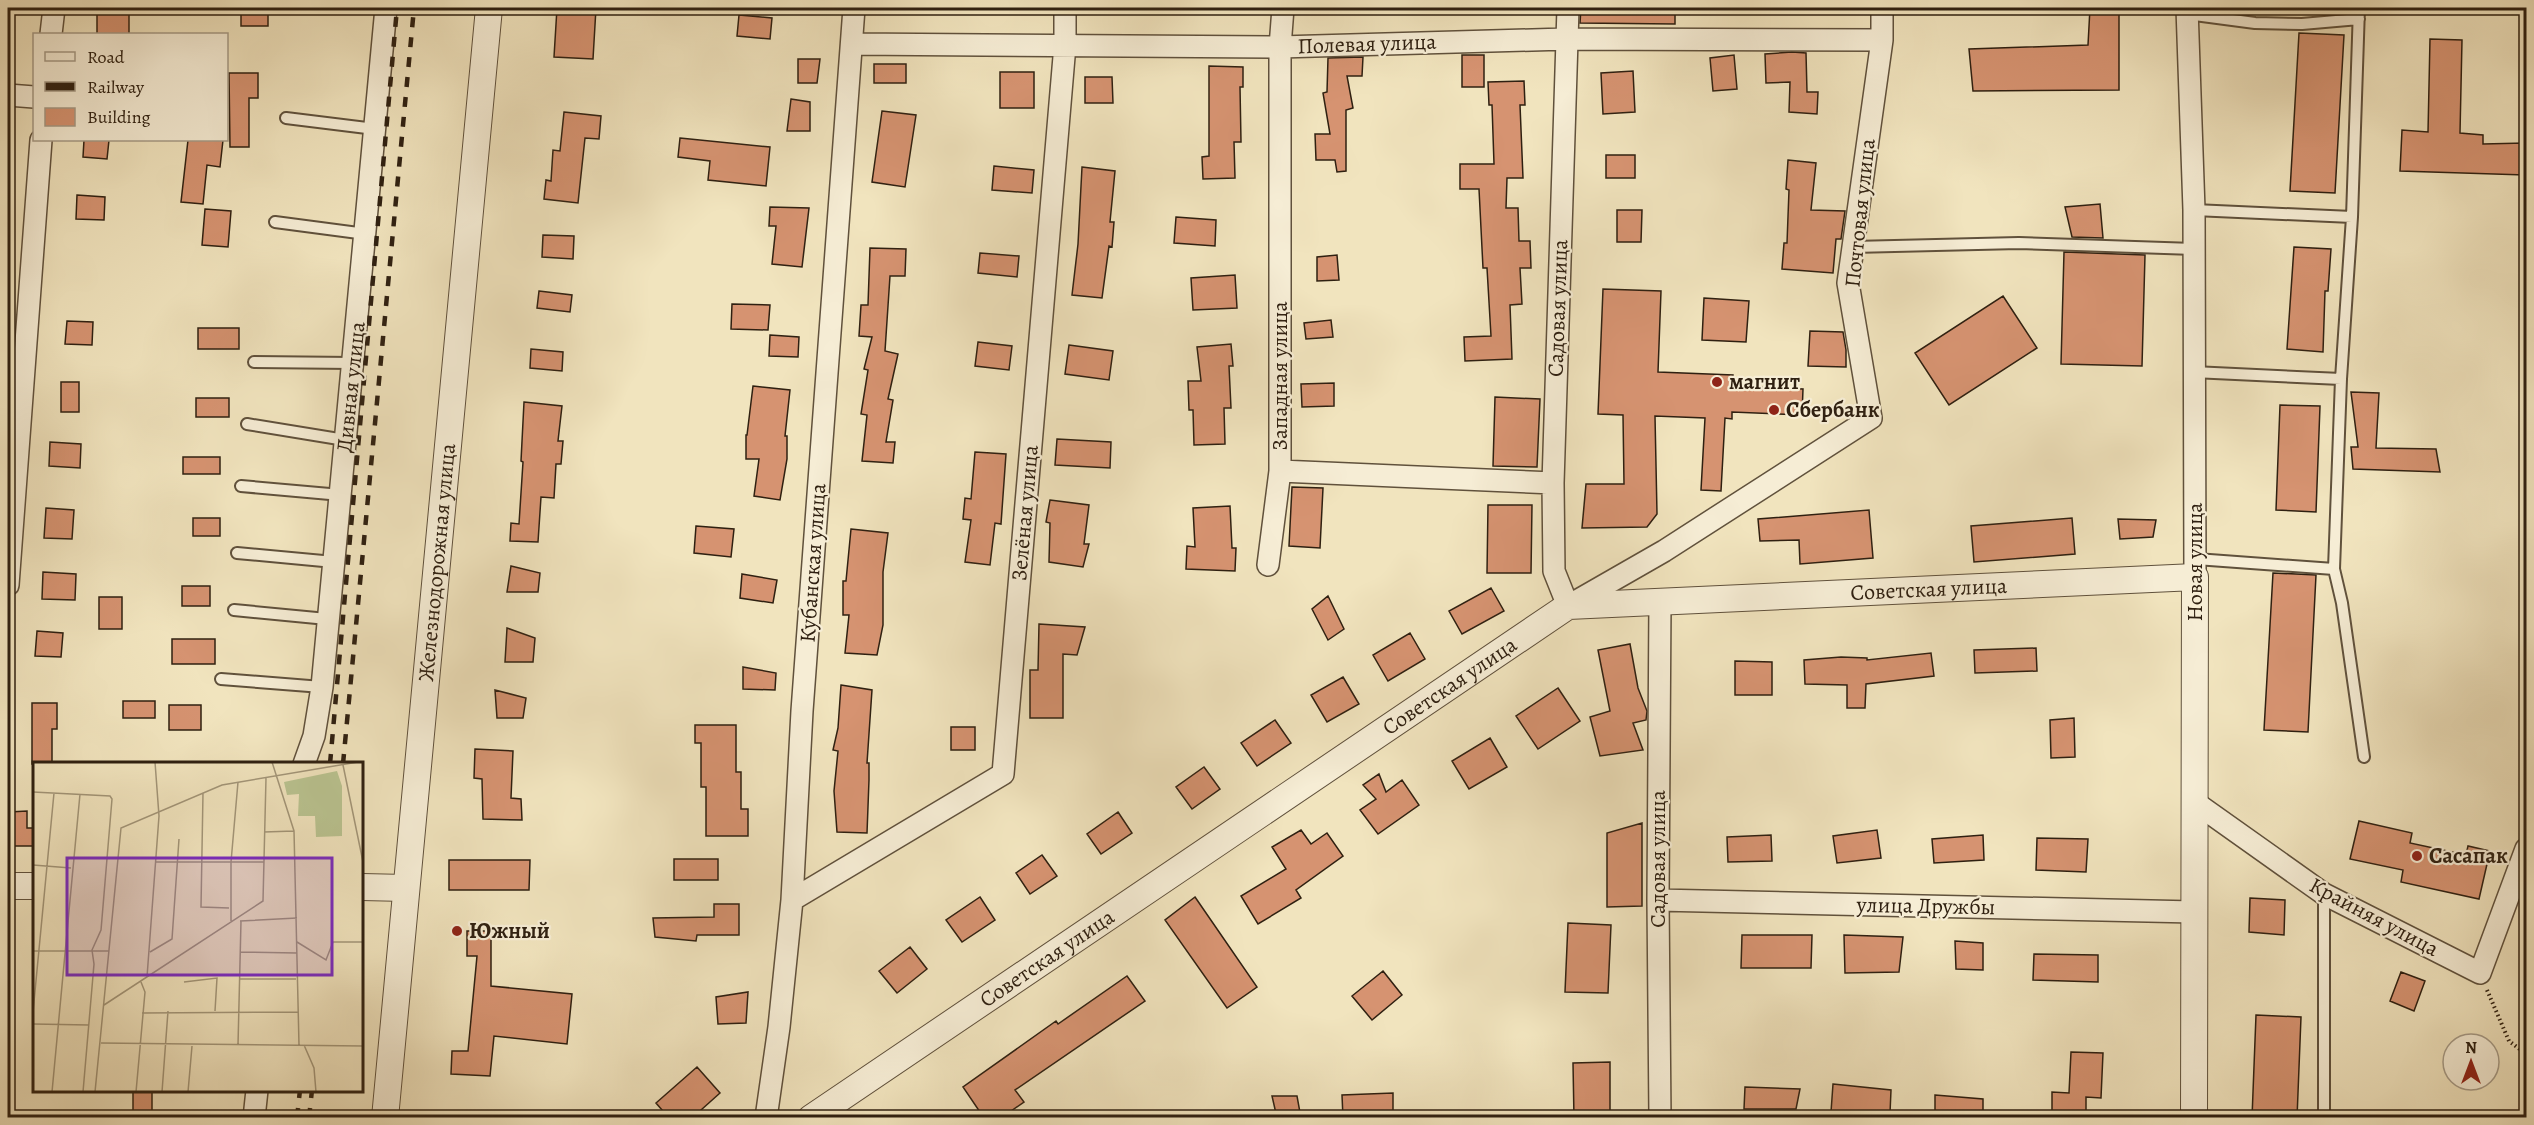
<svg xmlns="http://www.w3.org/2000/svg" width="2534" height="1125" font-family="Alegreya,serif">
<rect width="100%" height="100%" fill="#f1e4be"/>
<filter id="stains"><feTurbulence type="fractalNoise" baseFrequency=".00333" numOctaves="4"/><feColorMatrix values="0 0 0 0 .2 0 0 0 0 .09 0 0 0 0 .02 0 0 0 .5 -.17"/></filter>
<radialGradient id="worn" r=".72"><stop offset=".6" stop-color="#630" stop-opacity="0"/><stop offset="1" stop-color="#630" stop-opacity=".3"/></radialGradient>
<path fill="#d69371" stroke="#2f2011" stroke-width="1.5" d="M241,8h27v18h-27z
M557,8h39l-3,51 -39,-2z
M1581,8h94v16l-95,-1z
M2090,8h29v82l-146,1 -4,-42 119,-4z
M97,14h32v20h-32z
M739,15l33,3 -2,21 -33,-3z
M2299,33l45,2 -9,158 -45,-2z
M2430,39l32,1 -2,93 23,2v9l42,-1v32l-125,-4 2,-41 26,2z
M1792,52l14,1 1,39h11l-1,22 -28,-2 1,-30 -24,1 -1,-29z
M1462,55h22v32h-22z
M1734,55l3,34 -24,2 -3,-33z
M1363,57l-1,19h-15l6,32 -7,2v61l-9,1 -2,-12h-19l-1,-26h15l-7,-41 4,-1 1,-34z
M798,59h22l-3,24h-19z
M874,64h32v19h-32z
M1209,66l34,1v20h-3l1,55h-7l1,36 -32,1 -1,-22 7,-1z
M1633,71l2,41 -32,2 -2,-41z
M1000,72h34v36h-34z
M229,73h29v25h-9v49h-19z
M1085,77h27l1,26h-28z
M1524,81l1,24h-5l3,73h-16l-1,30h12l1,33h11l1,27h-11l2,36 -12,1 2,54 -47,2 -1,-24 27,-1 -4,-68h-4l-4,-79h-19v-25h34l-2,-59h-3l-1,-23z
M791,99l19,3v29h-23z
M882,111l34,4 -11,72 -33,-5z
M564,112l37,4 -2,23 -14,-1 -7,65 -34,-4 2,-19 5,1 2,-31 7,1z
M680,138l90,9 -4,39 -58,-6 2,-19 -32,-4z
M84,140h25l-2,19 -24,-2z
M188,140h35l-3,27 -13,-2 -4,39 -22,-2z
M1606,155h29v23h-29z
M1788,160l28,3 -5,47 34,1 -4,28h-5l-3,34 -51,-4 2,-26h3l2,-53 -3,-1z
M994,166l40,4 -2,23 -40,-3z
M1082,167l33,4 -5,51h4l-2,25 -3,-1 -7,52 -30,-3 6,-51z
M77,195l28,2 -1,23 -28,-1z
M2100,204l3,34 -31,-1 -7,-30z
M770,207l39,1 -7,59 -30,-3 4,-38h-7z
M205,209l26,2 -3,36 -26,-2z
M1617,210h25l-1,32h-24z
M1176,217l40,3 -1,26 -41,-3z
M543,235l31,1 -1,23 -31,-2z
M2294,247l37,2 -3,42h-3l-2,61 -36,-3z
M870,248l36,1 -1,27h-15l-5,75 13,3 -10,45 5,1 -7,42h9l-2,21 -31,-2 5,-46 -6,-1 7,-44 -4,-1 8,-32 -13,-1 2,-31h7z
M2064,252l81,3 -3,111 -81,-2z
M980,253l39,3 -2,21 -39,-4z
M1337,255l2,25 -22,1v-24z
M1235,275l2,33 -44,2 -2,-32z
M1603,289l58,2 -3,81 75,3v11l70,3 -1,26 -70,-3v7l-7,-1 -4,73 -20,-1 4,-72 -50,-2 2,98 -10,13 -65,1 4,-44h38l-1,-69 -25,-1z
M539,291l33,4 -2,17 -33,-4z
M2003,296l34,52 -88,57 -34,-52z
M1704,298l45,3 -3,41 -44,-2z
M732,304l38,1 -2,25 -37,-1z
M1331,320l2,17 -27,2 -2,-16z
M67,321l26,1 -1,23 -27,-1z
M198,328h41v21h-41z
M1810,331l33,1 3,18v17l-38,-1z
M770,335l29,2 -1,20 -29,-1z
M978,342l34,4 -3,24 -34,-4z
M1231,344l2,22h-4l2,42h-7l1,36 -31,1 -1,-35h-4l-1,-29h13l-4,-34z
M1069,345l44,6 -4,29 -44,-6z
M531,349l32,3 -1,19 -32,-3z
M61,382h18v30h-18z
M1334,383v23l-32,1 -1,-23z
M753,386l37,4 -5,46h2v23l-7,41 -26,-4 5,-37h-13v-24h1z
M2351,392l28,1 -3,55 60,1 4,23 -87,-3 -2,-22h7z
M1495,397l45,2 -3,68 -44,-1z
M196,398h33v19h-33z
M524,402l38,4 -4,35h5l-2,23h-5l-2,34 -13,-1 -3,45 -28,-1 1,-18 8,1 4,-62 -2,-1z
M2280,405l40,1 -4,106 -40,-2z
M1057,439l54,3 -1,26 -55,-3z
M50,442l31,2 -1,24 -31,-2z
M975,452l31,2 -5,70 -6,-1 -5,42 -25,-3 6,-42 -8,-1 2,-21 6,1z
M183,457h37v17h-37z
M1292,487l31,1 -3,60 -31,-2z
M1050,500l39,5 -5,39h5l-6,23 -34,-5 1,-39 -4,-1z
M1488,505h44l-1,68h-44z
M1230,506l2,42h4l-1,23 -49,-2 1,-23 8,1 -2,-39z
M46,508l28,2 -2,29 -28,-1z
M1869,510l4,48 -73,6 -1,-24 -39,1 -2,-22z
M193,518h27v18h-27z
M2072,518l3,36 -101,8 -3,-36z
M2118,519l38,1 -3,17 -33,2z
M696,526l38,3 -3,28 -37,-4z
M851,529l37,4 -5,39v53l-6,30 -32,-2 4,-38h-6v-34h3z
M511,566l29,7 -2,19h-31z
M43,572l33,2 -1,26 -33,-1z
M2273,573l43,2 -8,157 -44,-2z
M742,574l35,6 -4,23 -33,-5z
M182,586h28v20h-28z
M1491,588l13,23 -42,23 -13,-23z
M1328,596l16,33 -16,11 -16,-31z
M99,597h23v32h-23z
M1039,624l46,3 -8,28 -14,-1v64h-33v-48h8z
M507,628l28,10 -2,24h-28z
M37,631l26,2 -2,24 -26,-1z
M1410,633l15,26 -37,22 -15,-26z
M172,639h43v25h-43z
M1630,644l8,44 9,23 -1,9 -13,3 10,27 -43,6 -10,-39 20,-6 -12,-61z
M2036,648l1,23 -62,2 -1,-23z
M1931,653l3,23 -68,8 -1,24h-18v-23l-42,-1 -1,-24 37,-3 26,1v2z
M1735,661l37,1v33h-37z
M743,667l33,6 -1,17 -32,-1z
M1343,677l16,27 -32,18 -16,-27z
M841,685l31,5 -5,73h2v17l-2,53 -30,-1 -3,-41 4,-40 -5,-1 5,-22z
M1558,688l22,33 -42,28 -22,-33z
M495,690l31,8 -3,20h-26z
M123,701h32v17h-32z
M32,703h25v26h-5v35h-20z
M169,705h32v25h-32z
M2074,718l1,39 -24,1 -1,-38z
M1275,720l16,23 -34,23 -16,-23z
M695,725h41v47h5v37h7v27h-42v-49h-5v-44h-6z
M951,727h24v23h-24z
M1490,738l17,29 -38,22 -17,-28z
M475,749l38,2 -2,47 10,1 1,21 -39,-1 -1,-40 -8,-1z
M1204,767l16,22 -28,20 -16,-22z
M1379,774l7,18 16,-12 17,25 -41,29 -18,-24 16,-11 -13,-14z
M27,811v17h7v18h-24l-1,-34z
M1118,812l14,21 -31,21 -14,-20z
M2359,821l53,12 -2,10 56,12 2,-9 22,5 -11,48 -78,-17 2,-12 -53,-11z
M1642,823v83l-35,1v-74z
M1301,830l10,14 16,-11 16,23 -47,34 5,8 -43,26 -17,-28 45,-27 -14,-22z
M1877,830l4,28 -44,5 -4,-27z
M1771,835l1,26 -44,1 -1,-25z
M1983,835l1,25 -50,3 -2,-24z
M2037,838l51,1 -2,33 -50,-2z
M1042,855l15,21 -27,18 -14,-21z
M674,859h44v21h-44z
M449,860h81l-1,30h-80z
M980,897l15,23 -33,22 -16,-22z
M1195,897l62,90 -30,21 -62,-88z
M2250,898l35,2 -1,35 -35,-3z
M714,904h25v31h-42l-1,6 -41,-4 -2,-19 61,-1z
M1568,923l43,2 -3,68 -43,-1z
M467,931h24v55l81,8 -5,50 -73,-8 -4,40 -39,-2 1,-23h16l9,-95h-10z
M1742,935h70l-1,33h-70z
M1844,935l59,2 -4,35 -54,1z
M1955,941l28,2v27l-27,-1z
M910,947l17,22 -30,24 -18,-22z
M2034,954l64,1v27l-65,-2z
M1383,971l19,24 -30,25 -20,-24z
M2401,972l24,9 -11,30 -24,-10z
M1127,976l18,25 -130,89 9,12 -23,16h-17l-21,-31 93,-66 2,3z
M748,992l-2,31 -28,1 -2,-27z
M2256,1015l45,2 -4,101h-45z
M2071,1052l32,1 -2,45 -15,-1v21h-34v-26l17,1z
M1610,1062v56h-36l-1,-55z
M697,1067l23,26 -28,25h-23l-13,-15z
M1833,1084l58,6 -1,23 -59,-1z
M1745,1087l55,2 -4,20h-52z
M133,1090h19v28h-19z
M1393,1093v25h-50l-1,-23z
M1935,1095l48,4v19h-48z
M1272,1096h25l4,22h-24z"/>
<g fill="none" stroke-linecap="round" stroke-linejoin="round">
<g stroke="#60513c" stroke-width="14">
<path id="service" d="M2359,8l-7,209 -11,162 -7,190 8,34 22,154
M2187,14l68,9 47,1 57,-5
M286,118l89,11
M2194,210l158,7
M275,222l91,12
M1853,247l166,-4 175,6
M254,362l99,1
M2193,372l148,7
M247,424l98,16
M241,486l100,9
M237,553l97,9
M2196,559l138,10
M234,610l93,9
M221,679l101,8
M2324,1118v-224"/>
</g>
<g stroke="#60513c" stroke-width="24">
<path id="minor" d="M1283,8l-3,39v424l273,12
M1568,8l-15,475 1,88 14,35 96,-55 207,-133 -23,-135 34,-243v-32
M2187,8l7,202 1,367
M51,34l3,-26
M852,44l428,3 285,-8 317,1
M8,95l26,2
M1268,565l12,-94
M8,585l33,-445
M304,764l10,-28 8,-49 64,-679
M2193,801l131,93 156,79 46,-124
M792,900l211,-126 62,-729v-37
M1658,900l536,12
M254,1118l3,-28
M766,1118l13,-91 13,-127 10,-189 52,-703
M1660,1118l-2,-218 2,-299"/>
</g>
<g stroke="#60513c" stroke-width="28">
<g id="tertiary">
<path d="M8,886h26"/>
<path d="M362,887l44,1"/>
<path id="s1" d="M385,1118l104,-1110"/>
<path id="s2" d="M811,1118l757,-512 627,-29 -1,541"/>
</g>
</g>
<path stroke="#2f2011" stroke-width="4" stroke-dasharray="1.5 3" stroke-linecap="butt" d="M2487,990l22,51 17,13"/>
<use href="#service" stroke="#f6edd5" stroke-width="10"/>
<use href="#minor" stroke="#f6edd5" stroke-width="21"/>
<use href="#tertiary" stroke="#f6edd5" stroke-width="26"/>
<path stroke="#2f2011" stroke-width="4.5" stroke-dasharray="10 10" stroke-linecap="butt" d="M330,764l67,-756
M343,764l71,-756
M297,1118l3,-28
M309,1118l3,-28"/>
</g>
<g fill="#8f2418" stroke="#f6edd5" stroke-width="2">
<circle cx="1717" cy="382" r="6"/>
<circle cx="1774" cy="410" r="6"/>
<circle cx="2417" cy="856" r="6"/>
<circle cx="457" cy="931" r="6"/>
</g>
<g text-anchor="middle" dominant-baseline="central" stroke-width="4.5" stroke-linejoin="round" paint-order="stroke">
<g font-size="22" fill="#2f2011" stroke="#f6edd5">
<text transform="translate(1367 44) rotate(-2)">Полевая улица</text>
<text transform="translate(1860 213) rotate(-84)">Почтовая улица</text>
<text transform="translate(1558 308) rotate(-88)">Садовая улица</text>
<text transform="translate(1280 376) rotate(-90)">Западная улица</text>
<text transform="translate(351 387) rotate(-84)">Дивная улица</text>
<text transform="translate(1025 513) rotate(-85)">Зелёная улица</text>
<text stroke="none"><textPath href="#s1" startOffset="558">Железнодорожная улица</textPath></text>
<text transform="translate(2195 562) rotate(-90)">Новая улица</text>
<text transform="translate(813 563) rotate(-86)">Кубанская улица</text>
<text stroke="none"><textPath href="#s2" startOffset="1275">Советская улица</textPath></text>
<text stroke="none"><textPath href="#s2" startOffset="771">Советская улица</textPath></text>
<text transform="translate(1658 859) rotate(-90)">Садовая улица</text>
<text transform="translate(1926 906) rotate(1)">улица Дружбы</text>
<text transform="translate(2374 917) rotate(28)">Крайняя улица</text>
<text stroke="none"><textPath href="#s2" startOffset="285">Советская улица</textPath></text>
</g>
<g font-size="22" font-weight="bold" fill="#2f2011" stroke="#f6edd5" text-anchor="start">
<text x="1729" y="382">магнит</text>
<text x="1786" y="410">Сбербанк</text>
<text x="2429" y="856">Сасапак</text>
<text x="469" y="931">Южный</text>
</g>
</g>
<g transform="translate(33 762)">
<rect width="330" height="330" fill="#f1e4be"/>
<path d="M304,9l5,15v50l-26,1 -1,-21h-17l1,-22 -12,1 -3,-13z" fill="#bac491"/>
<path fill="none" stroke="#a39679" stroke-width="1.5" d="M239,0l22,69 5,214M310,3l20,97M0,30l77,4 2,3 -11,131 -9,20 2,14 -11,128M170,31l-2,114 28,1M231,70l30,-1M123,100h108M0,103l38,3M198,159v-59l7,-80M207,159l57,-3M264,180l29,18 7,-18h30M0,189h76M117,190l22,-13 7,-100M207,190l57,1M114,215l12,-161 -4,-54M207,217h56M151,220l33,-4 -2,33M71,243l159,-104 3,-123M0,250l21,-219M109,251l156,-1M0,262l56,1M68,281l262,3M205,283l3,-124M271,283l10,23 2,24M19,330l28,-298M62,330l26,-264 101,-43 136,-23M103,330l9,-100 -4,-10M129,330l6,-81M155,330l4,-46"/>
<path fill="#7b2cbf" fill-opacity="0.15" stroke="#7b2cbf" stroke-width="3" d="M34,96h265v117h-265z"/>
<rect width="330" height="330" fill="none" stroke="#2f2011" stroke-width="3"/>
</g>
<rect width="2534" height="1125" fill="none" stroke="#f1e4be" stroke-width="30"/>
<rect x="9" y="9" width="2516" height="1107" fill="none" stroke="#2f2011" stroke-width="3"/>
<rect x="15" y="15" width="2504" height="1095" fill="none" stroke="#2f2011" stroke-width="1.5"/>
<rect x="33" y="33" width="195" height="108" fill="#f6edd5" stroke="#a69b87" stroke-width="1.5"/>
<rect x="45" y="52" width="30" height="9" fill="#f6edd5" stroke="#a69b87" stroke-width="1.5"/>
<text x="87" y="63" font-size="18" fill="#2f2011">Road</text>
<rect x="45" y="82" width="30" height="9" fill="#2f2011" stroke="#a69b87" stroke-width="1.5"/>
<text x="87" y="93" font-size="18" fill="#2f2011">Railway</text>
<rect x="45" y="108" width="30" height="18" fill="#d69371" stroke="#a69b87" stroke-width="1.5"/>
<text x="87" y="123" font-size="18" fill="#2f2011">Building</text>
<g transform="translate(2471 1062)"><circle r="28" fill="#f6edd5" stroke="#a69b87" stroke-width="1.5"/>
<path d="M0-4.5L10 22L0 15L-10 22Z" fill="#8f2418"/>
<text y="-9" font-size="16" font-weight="bold" text-anchor="middle" fill="#2f2011">N</text>
</g>
<rect width="100%" height="100%" filter="url(#stains)"/>
<rect width="100%" height="100%" fill="url(#worn)"/>
</svg>
